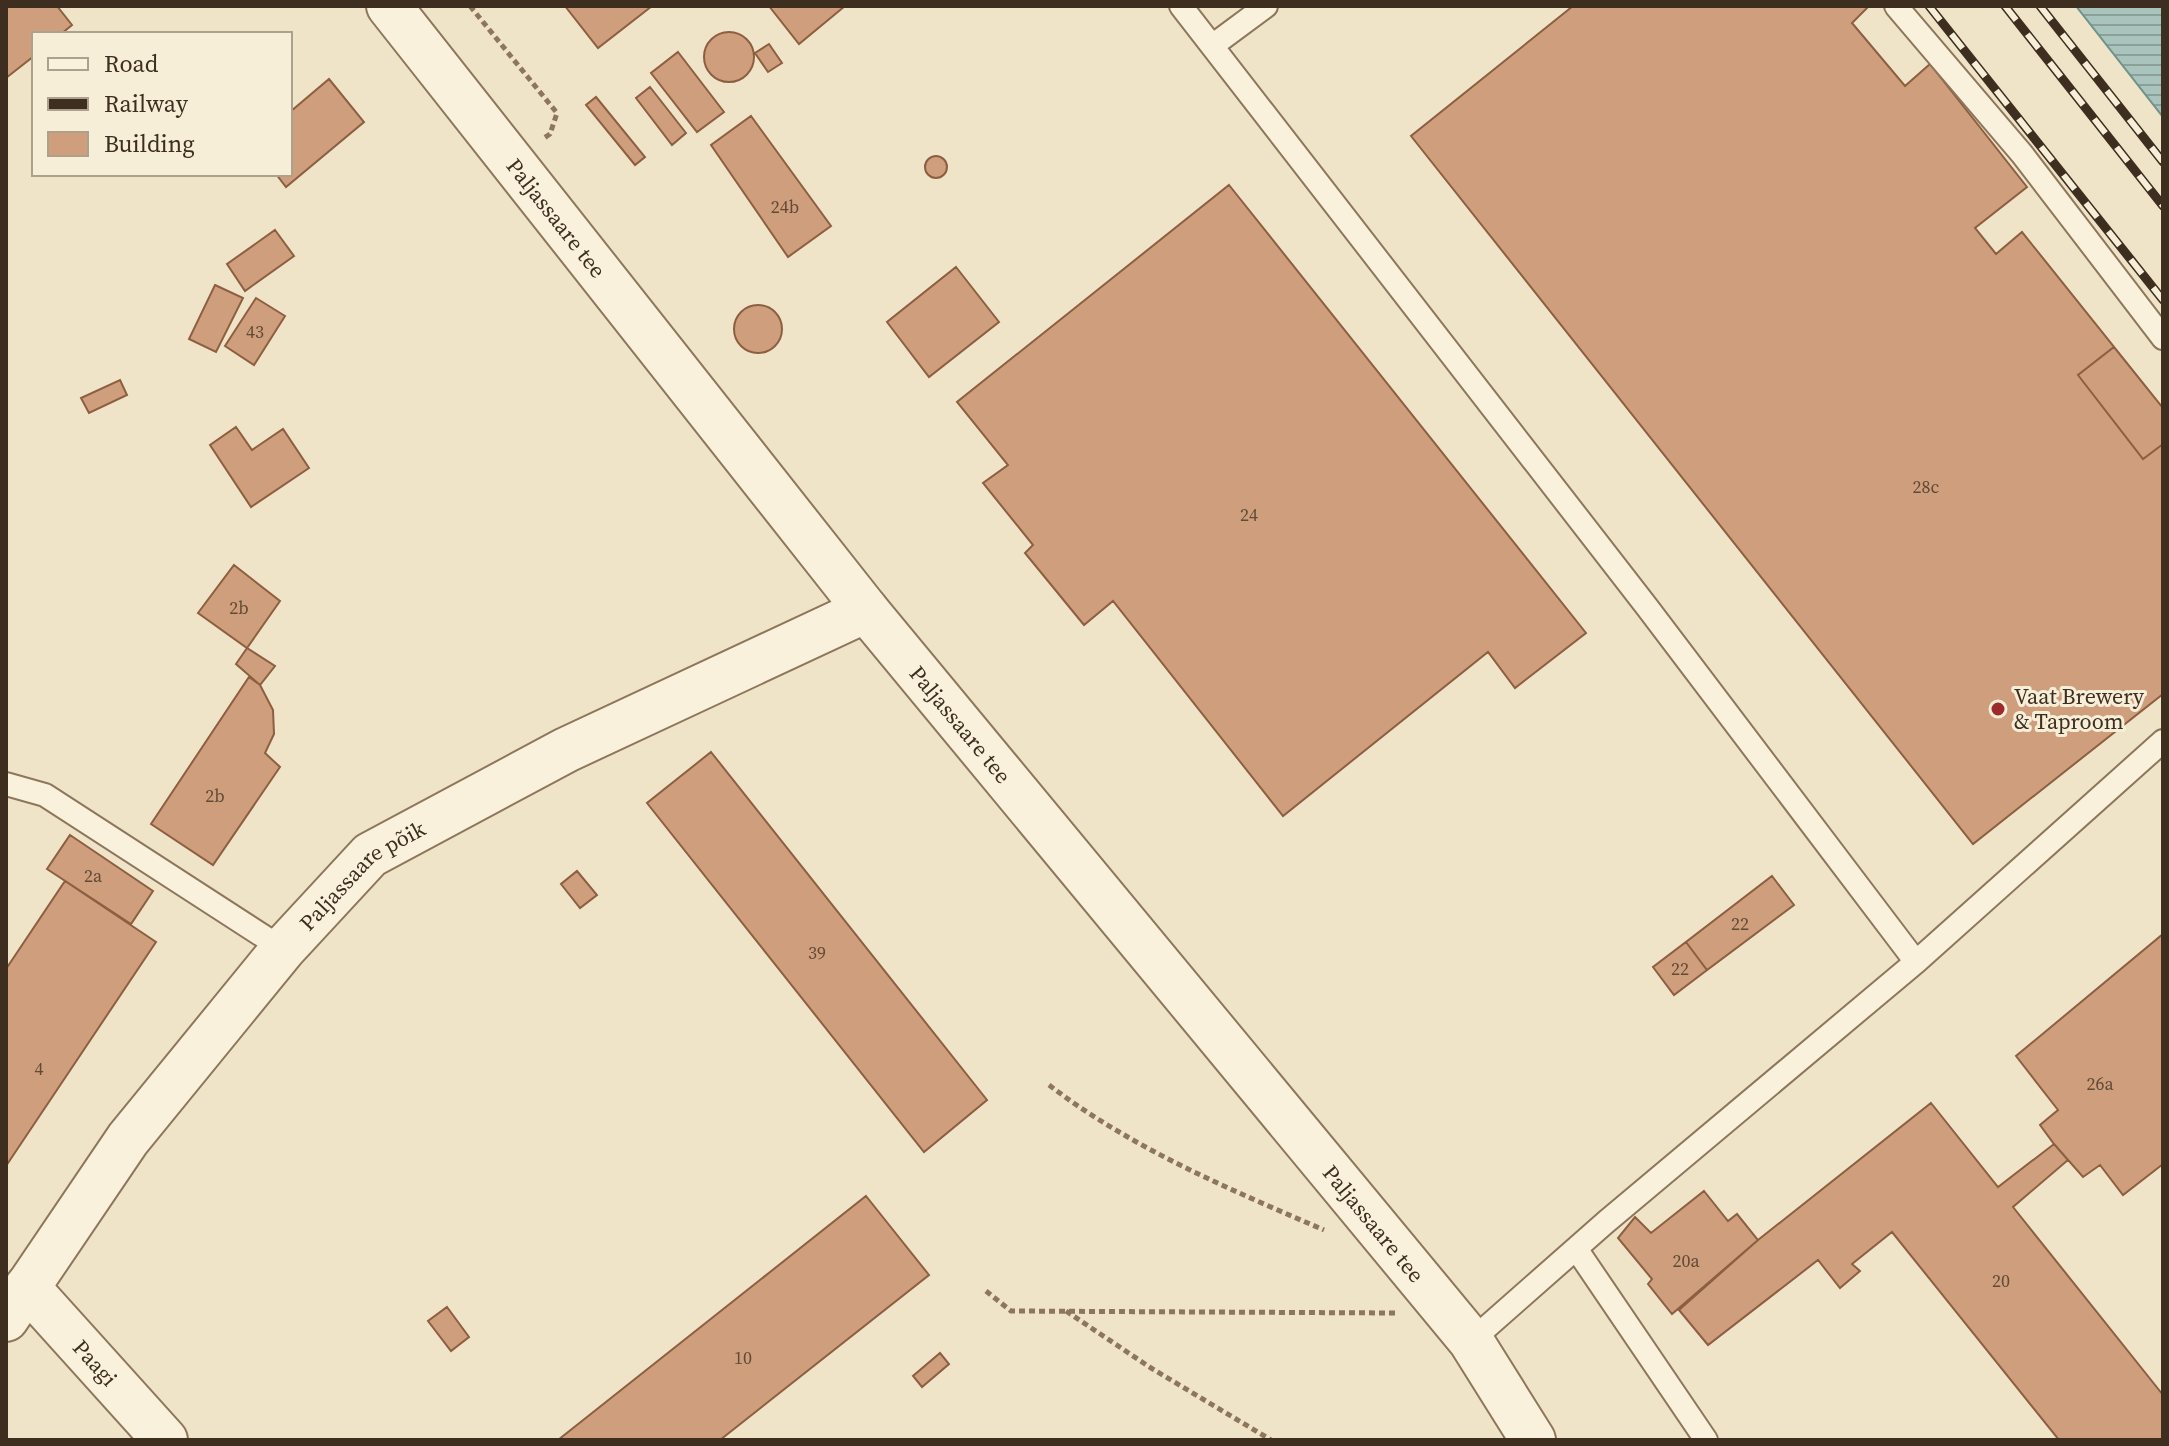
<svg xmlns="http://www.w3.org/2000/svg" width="2169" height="1446" font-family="'Source Serif 4',serif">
<defs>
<pattern id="water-rules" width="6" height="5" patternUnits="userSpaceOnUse" patternTransform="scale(2)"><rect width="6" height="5" fill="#a9c4bc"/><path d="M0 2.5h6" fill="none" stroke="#8ba098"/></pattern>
</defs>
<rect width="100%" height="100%" fill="#f0e4c8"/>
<path fill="url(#water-rules)" stroke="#6f938a" stroke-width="2" d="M2076,6h87v111z"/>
<path fill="#cf9f7d" stroke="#8d5f41" stroke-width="2" d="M6,6h51l15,19 -11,9h-27v22l-28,22z
M565,6h87l-54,42z
M769,6h76l-46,38z
M1573,6h296l-17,17 53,63 25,-22 97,123 -52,41 21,26 26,-22 141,176v286l-190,150 -562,-708z
M704 57a25 25 0 1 1 50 0a25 25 0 1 1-50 0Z
M769,44l13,19 -14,9 -13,-19z
M678,52l46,60 -27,20 -46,-59z
M329,79l35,43 -78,65 -10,-13h14v-62z
M650,87l36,46 -14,12 -36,-47z
M596,97l49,60 -10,8 -49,-60z
M751,116l80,110 -43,31 -77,-112z
M925 167a11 11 0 1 1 22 0a11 11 0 1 1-22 0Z
M1229,185l357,448 -71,55 -27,-36 -205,164 -170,-215 -29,24 -59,-72 8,-8 -50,-62 25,-18 -51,-63z
M275,230l19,26 -49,35 -18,-27z
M956,267l43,55 -70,55 -42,-55z
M215,285l28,13 -27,54 -27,-13z
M256,298l29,18 -31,49 -29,-19z
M734 329a24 24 0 1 1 48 0a24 24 0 1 1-48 0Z
M2114,347l49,61v36l-20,15 -65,-84z
M120,380l7,15 -38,18 -8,-15z
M236,427l16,23 31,-21 26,39 -58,39 -41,-62z
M234,565l46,36 -33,47 -49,-35z
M247,648l28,18 -15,19 -24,-21z
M249,677l11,8 13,25 1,24 -9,19 15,14 -67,98 -62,-41z
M711,752l276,348 -63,52 -277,-349z
M70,835l83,56 -22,33 -84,-55z
M577,871l20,24 -17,13 -19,-24z
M1772,876l22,29 -87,65 -21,-28z
M65,881l91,61 -150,224v-197z
M2163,934v230l-40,31 -23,-30 -17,12 -29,-33 -14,-19 18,-15 -42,-54z
M1686,942l21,28 -33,25 -21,-28z
M1931,1103l67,84 56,-43 14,16 -55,47 150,188v45h-104l-167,-208 -40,32 8,7 -20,17 -22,-28 -110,85 -29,-35 79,-70z
M1704,1191l24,30 9,-7 21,26 -86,74 -24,-30 4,-5 -34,-41 17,-21 16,16z
M866,1196l63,79 -209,165h-162z
M447,1307l22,30 -18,14 -23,-30z
M940,1353l9,11 -27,23 -9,-11z"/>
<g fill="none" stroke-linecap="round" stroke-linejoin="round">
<g stroke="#8d765c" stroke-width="26">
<path id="service" d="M1181,6l466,601 269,355
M1896,6l126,148 141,184
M1212,46l54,-40
M6,784l39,11 238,154
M1577,1250l129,190
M1471,1341l135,-119 310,-260 247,-221"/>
</g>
<g stroke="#8d765c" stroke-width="48">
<g id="minor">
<path id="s1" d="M27,1287l138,153"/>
<path id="s2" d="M6,1319l122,-180 155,-190 87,-94 196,-105 300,-140"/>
</g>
</g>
<g stroke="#8d765c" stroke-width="48">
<g id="tertiary">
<path id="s3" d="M389,6l477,604 605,731 62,99"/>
</g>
</g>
<path stroke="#8d765c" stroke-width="5" stroke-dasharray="6 4" stroke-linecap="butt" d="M470,6l87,107 -7,21 -6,4
M1049,1085c82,63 180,104 275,145
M986,1291l25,20 385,2
M1066,1311l85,57 120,72"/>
<use href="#service" stroke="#faf1dc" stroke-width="22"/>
<use href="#minor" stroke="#faf1dc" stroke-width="44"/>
<use href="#tertiary" stroke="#faf1dc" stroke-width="44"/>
<g stroke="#3d2e20" stroke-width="9">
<path id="rail" d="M1929,6l234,294
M2005,6l158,200
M2040,6l123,156"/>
</g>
<use href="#rail" stroke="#f7eed8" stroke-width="6" stroke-dasharray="18" stroke-linecap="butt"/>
</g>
<circle fill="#9e2a2b" stroke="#f7eed8" stroke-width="3" cx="1998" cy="709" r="8"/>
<g text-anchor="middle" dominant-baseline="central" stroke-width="6" stroke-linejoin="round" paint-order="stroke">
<g font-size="18" fill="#624a37">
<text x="785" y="206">24b</text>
<text x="255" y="331">43</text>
<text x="1926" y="486">28c</text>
<text x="1249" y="514">24</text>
<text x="239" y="607">2b</text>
<text x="215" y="795">2b</text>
<text x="93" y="875">2a</text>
<text x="1740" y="923">22</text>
<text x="817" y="952">39</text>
<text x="1680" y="968">22</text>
<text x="39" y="1068">4</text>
<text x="2100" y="1083">26a</text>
<text x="1686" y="1260">20a</text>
<text x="2001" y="1280">20</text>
<text x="743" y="1357">10</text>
</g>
<g font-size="22" fill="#3d2e20" stroke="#f7eed8">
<text stroke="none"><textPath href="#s3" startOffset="270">Paljassaare tee</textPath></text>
<text stroke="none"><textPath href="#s3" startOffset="918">Paljassaare tee</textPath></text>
<text stroke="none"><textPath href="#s2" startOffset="572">Paljassaare põik</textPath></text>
<text stroke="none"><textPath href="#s3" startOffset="1566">Paljassaare tee</textPath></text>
<text stroke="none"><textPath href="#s1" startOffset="102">Paagi</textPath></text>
</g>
<g font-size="22" fill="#3d2e20" stroke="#f7eed8" text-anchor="start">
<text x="2014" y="696">Vaat Brewery<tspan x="2014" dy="25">&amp; Taproom</tspan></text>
</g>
</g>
<rect width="2169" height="1446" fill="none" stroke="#3d2e20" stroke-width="16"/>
<rect x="32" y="32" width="260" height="144" fill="#f7eed8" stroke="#ada18e" stroke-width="2"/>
<rect x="48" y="58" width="40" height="12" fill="#faf1dc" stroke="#ada18e" stroke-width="2"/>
<text x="104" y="72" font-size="24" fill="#3d2e20">Road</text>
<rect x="48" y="98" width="40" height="12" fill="#3d2e20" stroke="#ada18e" stroke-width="2"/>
<text x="104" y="112" font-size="24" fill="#3d2e20">Railway</text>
<rect x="48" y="132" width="40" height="24" fill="#cf9f7d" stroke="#ada18e" stroke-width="2"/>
<text x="104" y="152" font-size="24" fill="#3d2e20">Building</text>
</svg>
